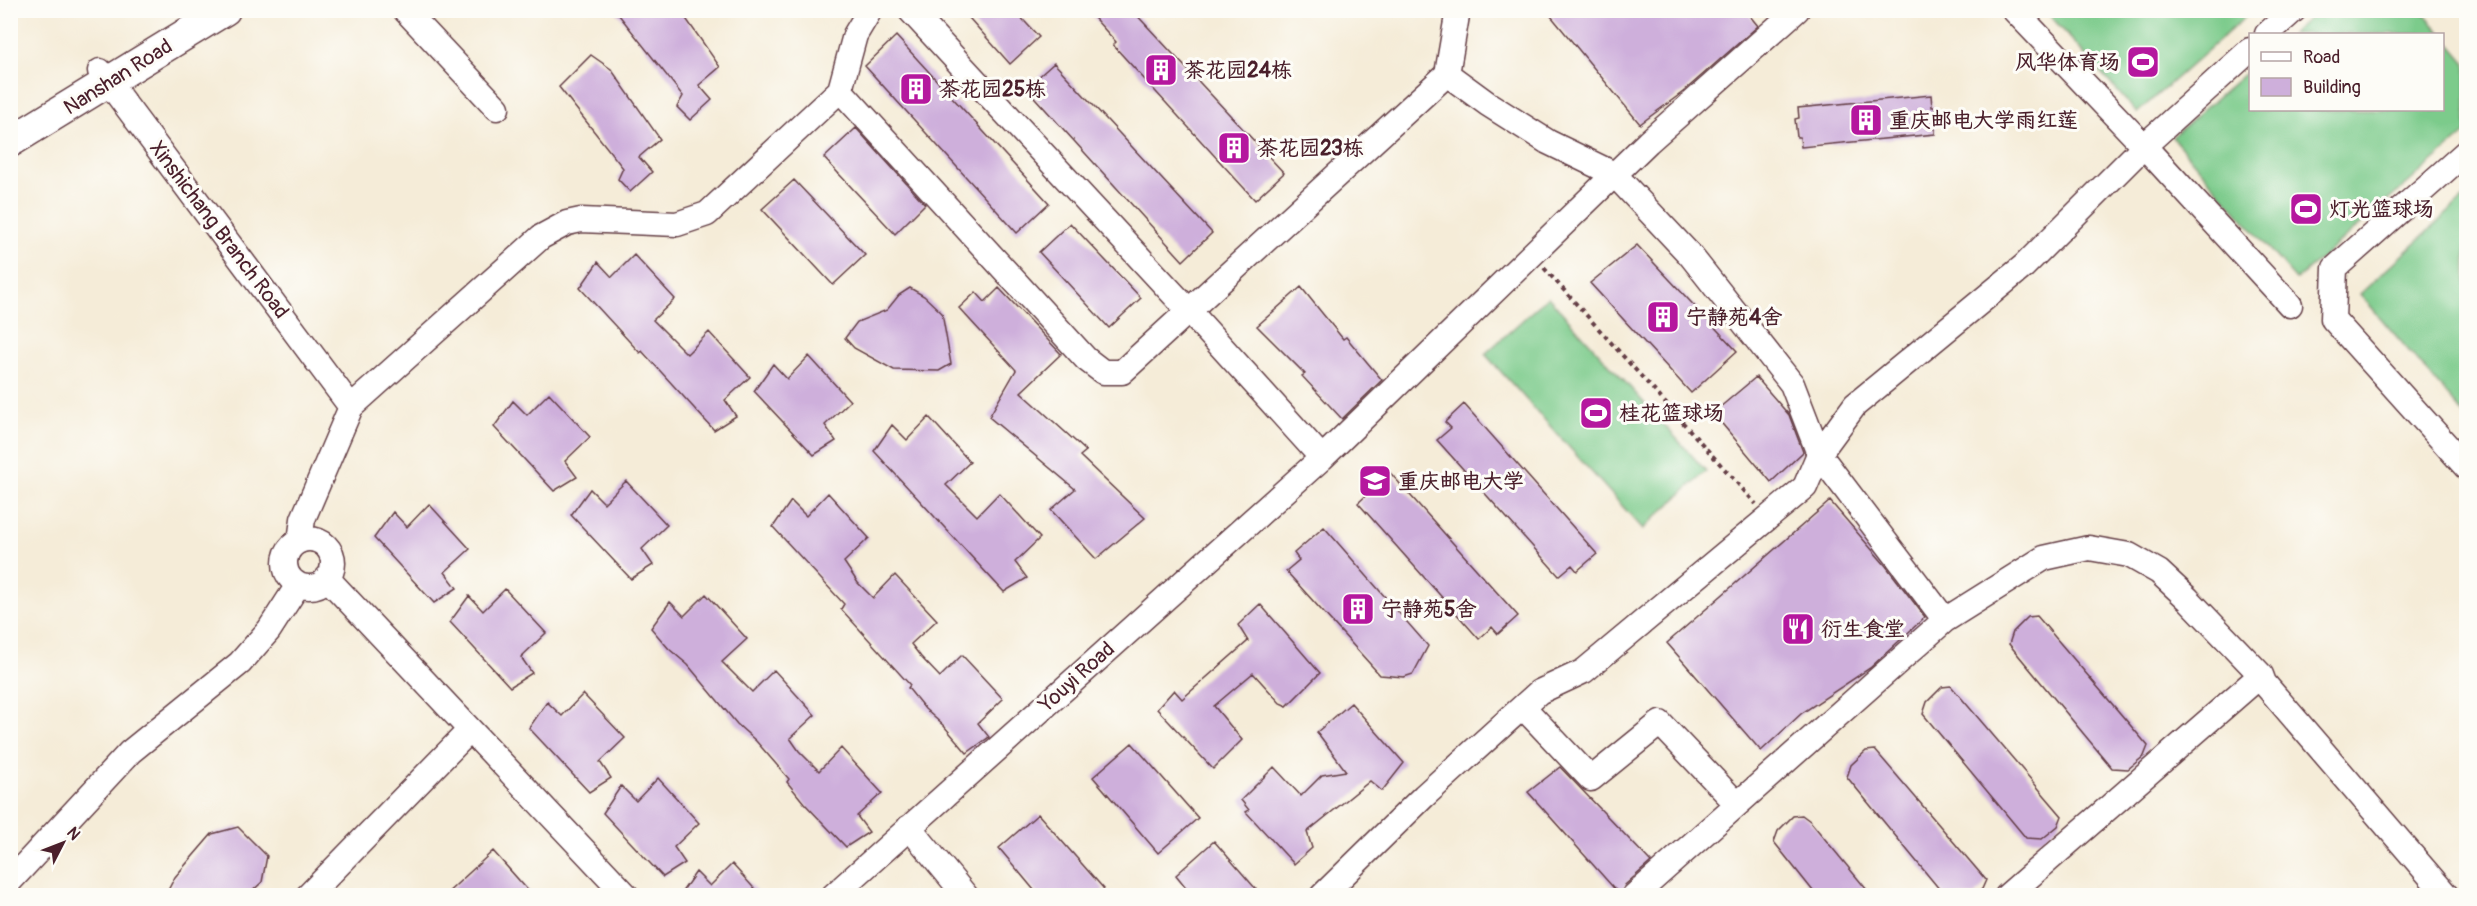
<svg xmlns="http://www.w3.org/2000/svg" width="2477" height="906" font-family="Pangolin,'LXGW WenKai TC',sans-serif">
<rect width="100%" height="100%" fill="#fdfcf7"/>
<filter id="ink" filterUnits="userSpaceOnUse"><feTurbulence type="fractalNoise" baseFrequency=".0167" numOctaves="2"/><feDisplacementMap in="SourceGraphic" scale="12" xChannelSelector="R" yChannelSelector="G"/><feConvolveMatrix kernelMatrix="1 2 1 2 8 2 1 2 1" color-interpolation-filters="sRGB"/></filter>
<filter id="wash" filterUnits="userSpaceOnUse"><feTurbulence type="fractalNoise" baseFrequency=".008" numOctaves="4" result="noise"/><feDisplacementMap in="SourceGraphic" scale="24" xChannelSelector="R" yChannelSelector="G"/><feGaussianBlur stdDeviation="1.35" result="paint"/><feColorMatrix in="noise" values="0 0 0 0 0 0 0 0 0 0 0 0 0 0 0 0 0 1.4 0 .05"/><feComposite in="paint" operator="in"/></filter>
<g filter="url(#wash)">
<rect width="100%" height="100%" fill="#f5ecd8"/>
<path fill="#7ccb8b" stroke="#63755b" stroke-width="1.5" d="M2319,10l102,1 21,23h-151z
M2046,11h206l-115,102z
M2443,36l23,27v70l-170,147 -124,-143 78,-68v41h192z
M2466,196v221l-106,-123z
M1548,297l158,174 -63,58 -158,-175z"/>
<g id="blocks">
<path fill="#ceafdb" d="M615,10h65l40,57 -21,18 13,15 -22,20 -13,-13 6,-11z
M962,10h52l25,27 -29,27z
M1087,10h45l152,163 -29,27 -142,-155 3,-3z
M1546,10h199l13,16 -75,66 -43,32z
M896,36l153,167 -32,30 -152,-167z
M591,55l20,14 49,70 -21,18 13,15 -22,20 -12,-13 5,-11 -64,-81z
M1054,63l158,170 -29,28 -157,-173z
M1931,95l1,12h3v27l-134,13 -1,-10h-3l-2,-18 4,-1 -1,-10z
M856,128l69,76 -30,30 -71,-76z
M794,180l71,75 -32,30 -71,-76z
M1070,223l71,75 -32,30 -70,-76z
M1637,245l100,106 -46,42 -101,-110z
M634,255l41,44 -22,21 34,34 22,-22 41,45 -25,23 11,16 -22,14 -72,-79 -2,2 -60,-65 18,-26 14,15z
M1301,287l42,52 3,-2 36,43 -40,39 -40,-43 3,-2 -48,-48z
M910,288l14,8 18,17 9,51 -12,7 -45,-1 -40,-22 -9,-10 12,-16 30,-12 12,-15z
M999,288l62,66 -40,38 65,59 -6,5 65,62 -49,41 -45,-49 24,-21 -86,-72 27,-47 -57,-62 17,-16 9,10z
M809,356l41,45 -25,24 11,16 -22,14 -60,-64 19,-27 14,15z
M1756,377l33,38 14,37 -32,30 -58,-69z
M549,393l41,44 -25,24 12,16 -23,14 -60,-64 19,-26 14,14z
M1464,404l133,150 -20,17 -5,-6 -13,11 -122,-136 14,-12 -6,-6z
M929,417l41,45 -24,23 31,31 22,-23 41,45 -25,24 12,16 -23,14 -130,-141 18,-26 15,15z
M1385,467l133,149 -20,18 -6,-7 -13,12 -121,-136 13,-12 -5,-7z
M626,481l41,44 -25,24 11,16 -22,14 -60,-64 19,-26 14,14z
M828,493l41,45 -25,24 14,21 15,15 22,-23 42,45 -26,24 10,13 19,20 22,-22 41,44 -25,24 11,14 -22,16 -23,-27 -19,-17 -17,-21 2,-3 -69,-76 3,-5 -71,-77 18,-26 15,15z
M1830,501l56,65 39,51 -55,51 -68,45 -41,38 -94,-108z
M429,504l41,45 -25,23 12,16 -23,15 -60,-65 19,-26 14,15z
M1324,527l104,119 -15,28 -9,3 -24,-2 -94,-104 13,-11 -5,-7z
M505,589l41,44 -25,24 11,16 -22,14 -60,-65 19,-26 14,15z
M706,594l41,45 -25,23 30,30 22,-22 41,45 -25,23 9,13 20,20 22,-23 41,45 -25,23 12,16 -23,15 -42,-44 -17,-21 2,-3 -33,-38 -19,-17 -49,-59 -19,-16 -18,-21 19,-26 14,14z
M1260,604l60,69 -33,33 -7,-3 -27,-30 -39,33 28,34 -29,29 -56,-60 17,-19 8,9 66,-58 -10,-16z
M2037,616l111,130 -4,10 -16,13 -16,-1 -103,-124 4,-12 15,-15z
M1951,686l111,130 -4,10 -16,13 -16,-1 -103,-124 4,-12 15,-15z
M583,694l42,44 -25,24 11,16 -22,14 -60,-64 18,-26 15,14z
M1351,703l53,60 -22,28 -12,-10 -63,51 5,16 -18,16 -48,-52 3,-2 -8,-10 33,-33 27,29 21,-21 24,-4 -29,-39z
M1132,743l66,75 -40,35 -65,-76z
M1875,750l111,130 -4,9 -8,7h-29l-98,-119 4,-12 15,-14z
M1560,767l91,95 -26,23 -5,10 -92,-103z
M658,778l41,45 -25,24 11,16 -22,14 -60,-64 18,-27 15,15z
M1038,814l66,75 -8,7h-57l-40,-48z
M1802,815l8,6 62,75h-55l-43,-54 4,-11 15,-15z
M238,827l29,29 -5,26 -15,14h-82l10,-19 37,-43z
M1214,841l48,55h-69l-17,-21z
M493,851l40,45h-89z
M732,864l29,32h-82l17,-24 14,14z"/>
</g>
</g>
<g filter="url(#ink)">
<use href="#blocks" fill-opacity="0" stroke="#643e45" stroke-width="1.5"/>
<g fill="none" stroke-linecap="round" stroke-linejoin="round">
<g stroke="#643e45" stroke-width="27">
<path id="minor" d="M405,10l92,98
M910,10l280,302 132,146 326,-316 149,-132
M2014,10l130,136 106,-96
M2267,34l27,-24
M100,71l251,336
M1447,74l11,-64
M840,90l246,269 17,13h19l325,-298 41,30 60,38 66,32 77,82 101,128 27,70 -14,33 -221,184 -45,21 -115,104 -102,100
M2466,152l-131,116 -2,51 133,148
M285 563a24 24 0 1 1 48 0a24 24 0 1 1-48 0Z
M300,541l3,-22 48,-112 190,-170 26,-14 14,-3 96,4 30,-10 133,-124 15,-55 15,-25
M327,578l300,318
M1945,620l99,-62 45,-10 40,7 30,17 29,27 73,76
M1523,707l68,72 69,-56 77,81
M909,827l57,69
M10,881l120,-129 110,-89 29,-33 29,-45
M308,896l162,-166
M833,896l489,-438
M1634,896l311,-276 -126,-166 36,-49 169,-139 120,-120 146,159
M2007,896l254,-221 3,8 183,213"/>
</g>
<g stroke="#643e45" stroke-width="33">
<path id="major" d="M10,142l215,-132"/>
</g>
<path stroke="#643e45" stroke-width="4" stroke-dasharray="4.5 4.5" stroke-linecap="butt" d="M1544,268l212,236"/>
<use href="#minor" stroke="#fff" stroke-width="24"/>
<use href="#major" stroke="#fff" stroke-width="30"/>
</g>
</g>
<defs>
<g id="stadium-square" transform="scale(1.725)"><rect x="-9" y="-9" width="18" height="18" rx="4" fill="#b5179e" stroke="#fdfcf7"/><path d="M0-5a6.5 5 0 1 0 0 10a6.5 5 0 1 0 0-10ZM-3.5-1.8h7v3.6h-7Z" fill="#fff"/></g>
<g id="building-square" transform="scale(1.725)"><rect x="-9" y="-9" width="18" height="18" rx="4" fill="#b5179e" stroke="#fdfcf7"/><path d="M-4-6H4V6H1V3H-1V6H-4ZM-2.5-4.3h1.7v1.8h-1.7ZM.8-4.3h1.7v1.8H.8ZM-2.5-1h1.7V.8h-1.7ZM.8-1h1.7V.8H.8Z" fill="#fff"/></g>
<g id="university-square" transform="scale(1.725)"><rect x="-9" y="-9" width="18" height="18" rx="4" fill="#b5179e" stroke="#fdfcf7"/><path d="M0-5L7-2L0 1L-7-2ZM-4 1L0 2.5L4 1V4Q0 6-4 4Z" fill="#fff"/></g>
<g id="restaurant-square" transform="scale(1.725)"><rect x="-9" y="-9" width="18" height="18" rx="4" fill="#b5179e" stroke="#fdfcf7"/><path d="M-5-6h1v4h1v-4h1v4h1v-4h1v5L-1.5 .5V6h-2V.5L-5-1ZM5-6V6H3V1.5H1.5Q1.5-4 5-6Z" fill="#fff"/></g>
</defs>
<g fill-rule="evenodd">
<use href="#stadium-square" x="2143" y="62"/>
<use href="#building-square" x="1161" y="70"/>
<use href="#building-square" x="916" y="89"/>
<use href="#building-square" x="1866" y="120"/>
<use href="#building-square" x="1234" y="148"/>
<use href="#stadium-square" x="2306" y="209"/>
<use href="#building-square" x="1663" y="317"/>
<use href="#stadium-square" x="1596" y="413"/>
<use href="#university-square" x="1375" y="481"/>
<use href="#building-square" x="1358" y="609"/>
<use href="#restaurant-square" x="1798" y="629"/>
</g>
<g text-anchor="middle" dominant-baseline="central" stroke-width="6" stroke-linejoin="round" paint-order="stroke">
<g font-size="21" font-weight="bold" fill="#4a1f2b" stroke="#fdfcf7" text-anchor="start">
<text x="2120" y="62" text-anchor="end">风华体育场</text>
<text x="1184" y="70">茶花园24栋</text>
<text x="939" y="89">茶花园25栋</text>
<text x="1889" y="120">重庆邮电大学雨红莲</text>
<text x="1257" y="148">茶花园23栋</text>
<text x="2329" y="209">灯光篮球场</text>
<text x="1686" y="317">宁静苑4舍</text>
<text x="1619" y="413">桂花篮球场</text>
<text x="1398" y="481">重庆邮电大学</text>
<text x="1381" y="609">宁静苑5舍</text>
<text x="1821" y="629">衍生食堂</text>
</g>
<g font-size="21" fill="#4a1f2b" stroke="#fdfcf7">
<text transform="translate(118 77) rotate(-32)">Nanshan Road</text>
<text transform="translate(219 230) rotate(53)">Xinshichang Branch Road</text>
<text transform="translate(1077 677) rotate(-42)">Youyi Road</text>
</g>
</g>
<rect width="2477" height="906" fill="none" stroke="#fdfcf7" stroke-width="36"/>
<rect x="2249" y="33" width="195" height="78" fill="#fdfcf7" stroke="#b5a4a5" stroke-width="1.5"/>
<rect x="2261" y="52" width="30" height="9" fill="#ffffff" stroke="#b5a4a5" stroke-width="1.5"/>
<text x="2303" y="63" font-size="18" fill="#4a1f2b">Road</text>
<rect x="2261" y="78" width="30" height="18" fill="#ceafdb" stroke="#b5a4a5" stroke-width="1.5"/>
<text x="2303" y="93" font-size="18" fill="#4a1f2b">Building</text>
<g transform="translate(63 843) rotate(48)" stroke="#fdfcf7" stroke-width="4.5" paint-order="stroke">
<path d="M0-4.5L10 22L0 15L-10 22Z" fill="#4a1f2b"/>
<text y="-9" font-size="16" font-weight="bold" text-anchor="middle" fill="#4a1f2b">N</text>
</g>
</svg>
